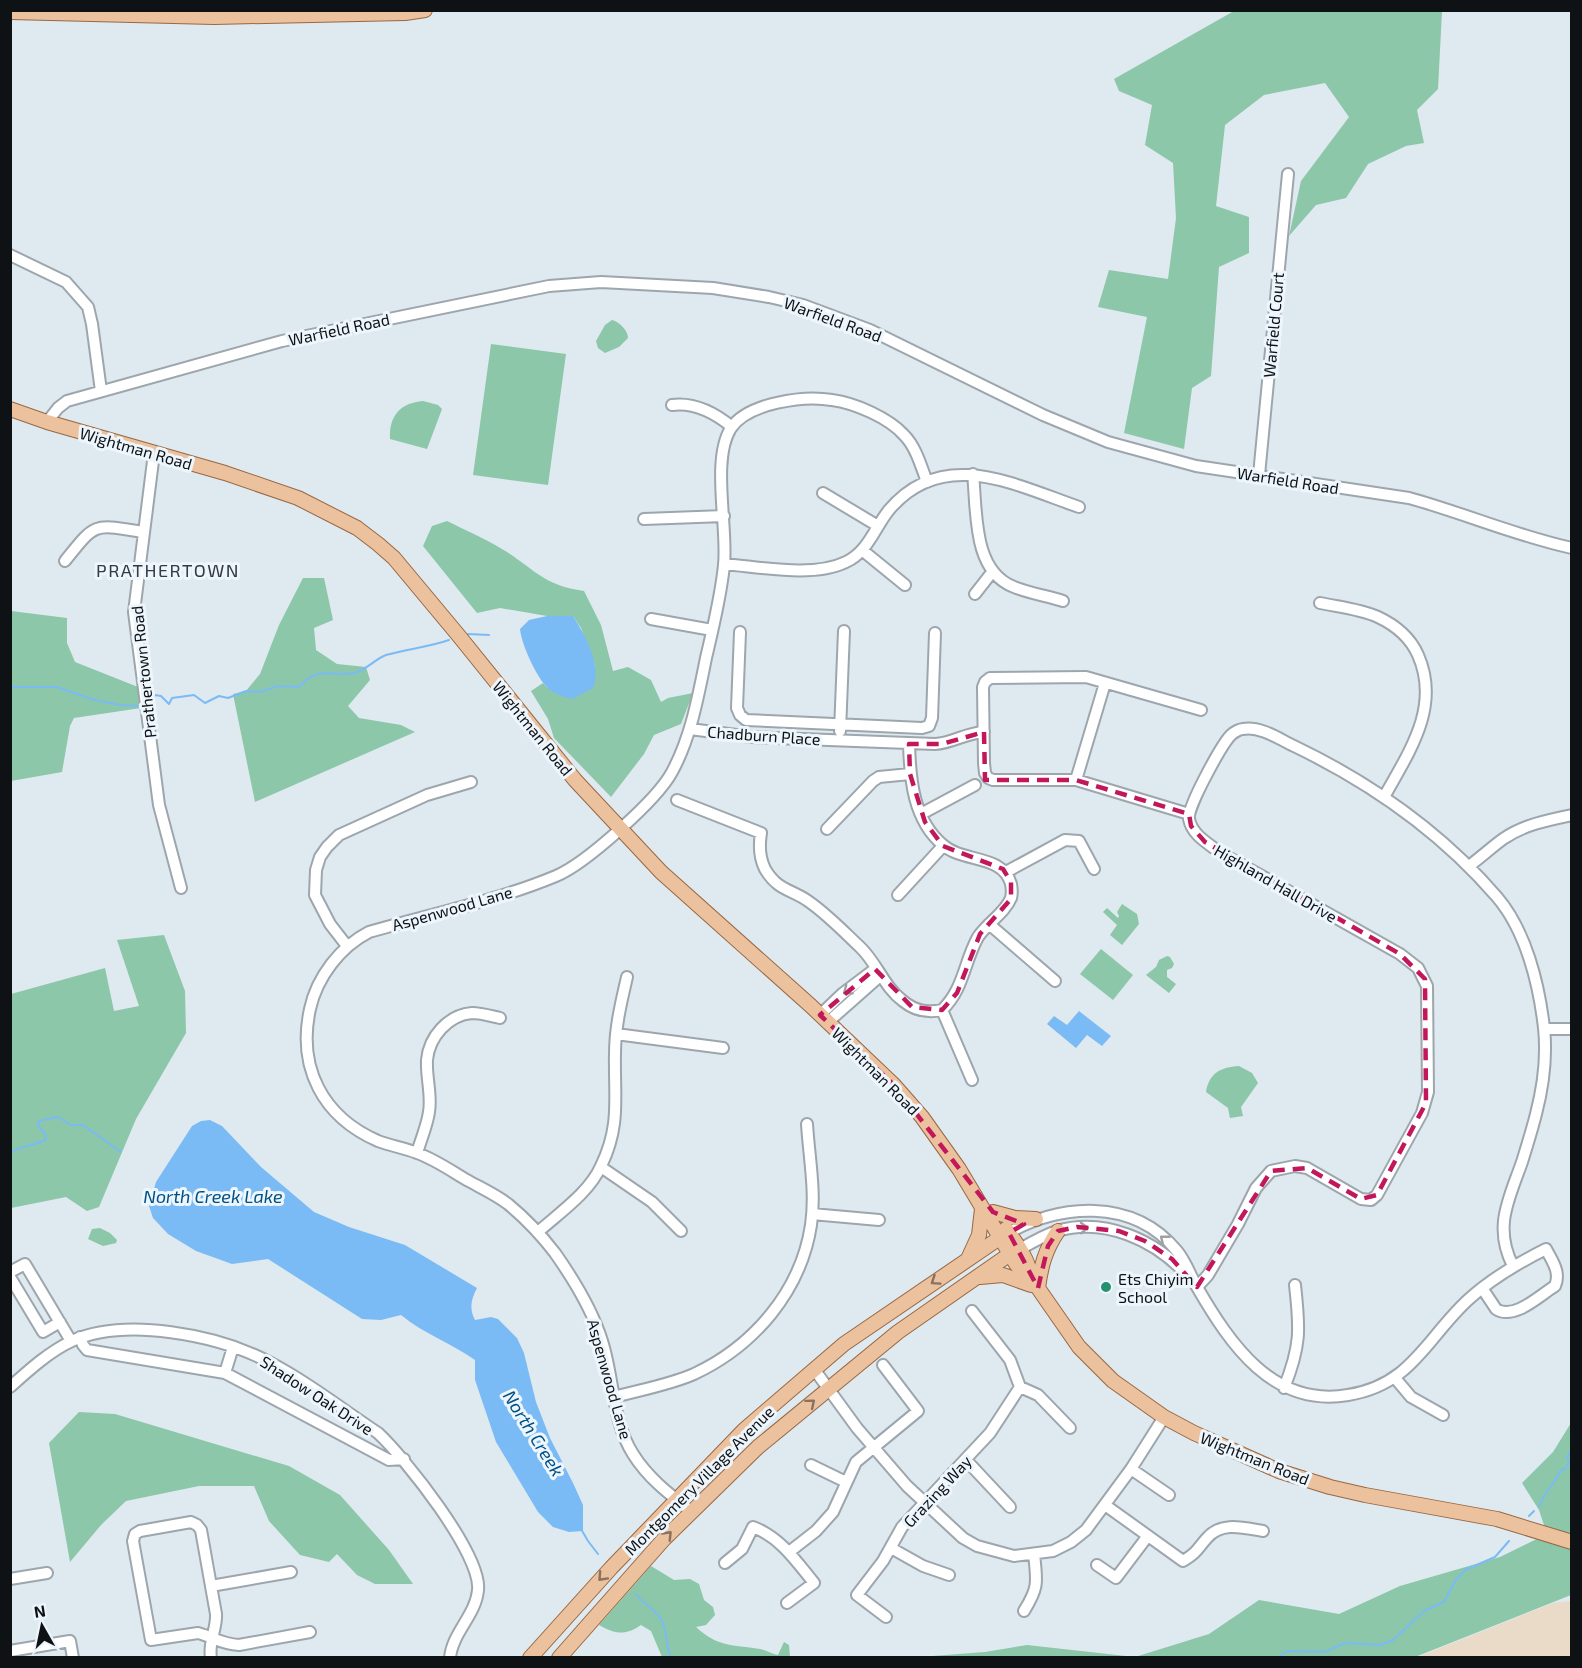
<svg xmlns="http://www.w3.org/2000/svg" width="1582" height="1668" font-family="'Exo 2',sans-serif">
<rect width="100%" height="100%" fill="#dfe9f0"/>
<path fill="#eadbc8" d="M1571,1601v56l-156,1 138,-55z"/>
<path fill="#8bc7a8" d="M1234,11h208l-4,78 -21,21 7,33 -18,3 -38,18 -22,34 -30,7 -27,31 12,-55 48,-64 -24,-34 -61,12 -39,30 -9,81 33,11v36l-30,14 -8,109 -19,12 -8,61 -60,-16 23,-116 -49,-10 11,-37 59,9 8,-61 -3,-55 -28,-18 7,-40 -33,-14 -5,-12z
M612,320c8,2 16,11 16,18l-9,9 -14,6 -7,-5 -2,-7 9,-16z
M491,344l75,10 -18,131 -75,-10z
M423,401l15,4 4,4 -15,40 -37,-10c-1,-23 10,-36 33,-38z
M447,521c18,9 37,17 55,28 33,20 40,36 82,42l17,34 12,46 15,-4 23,13 10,22 7,-4 25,-5 -12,31 -27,11 -10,19 -33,43 -57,-59 -6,-19 -17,-28 12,-8 5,5 47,-22 -14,-38 -8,-12h-26l-47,-8 -23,5 -54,-67 9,-20z
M303,578h21l9,42 -19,8 2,22 21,14 29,3 4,13 -22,26 11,12 42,7 14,7 -160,70 -22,-108 13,-3 14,-17 19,-49z
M11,611l56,7v25l8,19 63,25 3,21 -67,10 -4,8 -8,46 -51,9z
M1122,904l15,10 2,10 -17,21 -12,-10 7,-10 -14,-13 4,-4 11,10 1,-2 -2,-4z
M164,935l21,56 1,42 -50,86 -37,88 -12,4 -21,-14 -55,11v-214l94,-26 9,43 25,-5 -22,-66z
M1101,949l32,26 -20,25 -33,-26z
M1167,956l3,1 4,7 -2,4 -5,2v7l9,7 -7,9 -23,-18 10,-8 3,-7z
M1239,1066l13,7 6,10 -17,24 2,9 -13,2 -2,-10 -22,-16c3,-19 15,-25 33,-26z
M100,1228l10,5 7,7 -1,3 -13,3 -15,-7 4,-10z
M79,1412l36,2 174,52 51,29 49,55 24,34h-38l-18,-9 -20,-21 -8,8 -29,-7 -31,-34 -15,-35h-55l-73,15 -25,24 -31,37 -21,-119z
M1571,1423v172l-156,62 -484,1 1,-2 53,-4 42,-7 108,12 74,-23 50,-34 80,14 61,-28 100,-29 47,-23 -8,-24 -17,-27 31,-31z
M651,1566l23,14 16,-1 9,5 5,16 9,7 2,8 -9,10 -10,2c23,21 35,17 64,22 6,1 12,5 18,6l6,-13 5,3 1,12h-128l-11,-26 -10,-6c-16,11 -26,9 -42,0z"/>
<path fill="#7bbbf5" d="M547,616h26c12,19 29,49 20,72l-21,11c-10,-3 -19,-5 -26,-13 -10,-10 -25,-43 -26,-57l9,-9z
M1079,1011l32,25 -9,10 -15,-11 -11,13 -29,-24 7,-8 13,9z
M210,1120l12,6 39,41 53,45 35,15 56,18 72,43c-6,11 -8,21 -2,32l16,-3 7,2 19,19 7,15 12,49 14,36 23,45 10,22v26l-14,1 -16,-5 -15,-15 -42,-70 -21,-62v-20c-24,-17 -51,-26 -74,-45l-20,5 -19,-1 -94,-60 -36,5 -36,-13 -28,-17 -15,-16 -4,-12 7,-24 36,-56 9,-5z"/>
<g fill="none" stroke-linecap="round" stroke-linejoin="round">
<path stroke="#7bbbf5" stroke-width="2" d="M468,634l21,1
M10,687h47l34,12 29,6 19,1
M149,703l6,-8 6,1 8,8 3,-6 22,-3 11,8 14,-7 9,2 18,-7 14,1 18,-6 21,1c18,-22 32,-10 55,-14 11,-2 21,-14 32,-18 21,-6 43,-8 63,-15
M10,1153c12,-8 23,-7 35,-13l1,-5 -8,-9 1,-5 19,-4 13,8h12l38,27
M1539,1506c6,-14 16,-23 22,-36l4,-1 4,-6 -2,-6 5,-7
M1529,1516l5,-5
M581,1529l7,12 10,13
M636,1594c8,11 18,15 25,25 7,11 4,27 10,39
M1278,1658l9,-7 38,1 20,-9 36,2 12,-5 31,-29 20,-9 11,-21 10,-11 30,-13 14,-16"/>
<g stroke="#9da6ad" stroke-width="14">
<path id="minor" d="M10,255l56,27 22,25 4,17 9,67
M672,405c23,-3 43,8 60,22
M47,422l11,-14 9,-7 215,-60 267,-55 52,-4 112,6 56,9 34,8 67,25 173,85 65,27 88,24 213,32c55,15 107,38 163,50
M154,453l-20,159 25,193 22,83
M973,474c4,37 -1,97 41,113 15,6 33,9 49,14
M1259,475l29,-301
M823,493l55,33
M644,519l80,-3
M862,550l43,35
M65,561c31,-39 28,-37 78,-29
M724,564c37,3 89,14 122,-2 22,-10 29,-35 43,-52 54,-64 126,-25 190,-3
M975,594l18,-23
M1320,603c19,4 40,6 58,14 17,8 32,20 40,38 23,52 -9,97 -34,142
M651,619l61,11
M740,632l-3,76 3,7 6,5 176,8 7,-2 3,-8 3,-85
M690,729l62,8 183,7c18,-1 30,-11 49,-12
M840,731l4,-100
M1076,780l29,-97
M677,800l84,33c-2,12 -2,24 4,36 13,22 26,20 43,32 19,13 36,31 52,46 17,16 24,40 43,54 12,10 24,12 39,9 22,-21 22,-48 36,-73 9,-14 27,-24 33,-39 1,-4 1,-9 0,-14 -8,-30 -48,-21 -68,-39 -30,-25 -33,-66 -34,-101
M921,814l54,-29
M1189,814l-113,-34h-83l-5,-2 -3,-5 -1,-10 -1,-76 2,-5 5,-4 96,-1 115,33
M827,829l46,-48 6,-4 31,-3
M1469,866c12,-9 23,-19 34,-27 20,-14 45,-19 69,-24
M1006,872l59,-32 14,1 15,28
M898,895l45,-49
M989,924l66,57
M347,946l-17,-22 -15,-29 1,-25 4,-13 7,-10 12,-12 88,-40 44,-13
M942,1010l30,70
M820,1015l22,-21 33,-25
M828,1022l52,-46
M1544,1029h28
M616,1034l107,14
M417,1153c4,-14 10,-27 12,-41 3,-17 -3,-34 -2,-52 2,-23 21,-45 45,-47 9,0 19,3 28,5
M601,1167l51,35 29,29
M812,1214l67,6
M538,1232c21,-19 51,-39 63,-66 20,-41 13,-69 14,-112 0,-27 6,-51 12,-77
M1003,1236c55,-33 130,-39 174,15 9,11 13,24 20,36 33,57 76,121 151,108 64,-10 79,-58 121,-96 23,-21 49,-36 77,-50 6,12 15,23 9,37 -15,9 -41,35 -59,23l-14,-21
M1015,1252c14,-8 27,-16 42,-21 48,-14 98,9 130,44
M10,1272l15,-8 46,77
M10,1277l33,55 17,-10
M1197,1287l11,-12 30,-51 18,-36 15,-17 24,-5 12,2 54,31 10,1 6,-5 45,-82 6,-21 -1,-106 -9,-18 -18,-14 -181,-102c-11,-9 -27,-17 -30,-33 -2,-12 33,-75 42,-84 3,-3 9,-6 12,-6 18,-3 36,10 51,17 77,37 147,86 203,151 29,34 42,87 47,131 3,28 -1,59 -8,86 -4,16 -9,32 -14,48 -13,37 -29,65 -9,104
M972,1311l38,49 10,27
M80,1337l3,8 4,5 138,23 164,87 15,-1
M814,1369l43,59 50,58 56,52 14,8 37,10 39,-5 18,-9 15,-12 45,-61 33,-52
M225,1373l8,-26
M1395,1378l16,19 32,18
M10,1387c19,-17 40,-36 62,-46 54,-24 145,-6 195,20 39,20 75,48 111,72 27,25 104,122 100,157 -2,25 -26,43 -28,68
M1020,1387l18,8 32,33
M1284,1388c17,-42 16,-59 11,-103
M614,1397c26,-7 55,-12 80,-23 60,-28 107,-83 117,-149 5,-33 -2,-68 -4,-101
M966,1460l44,47
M811,1465l35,17
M1131,1469l38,26
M1105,1505l78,56c15,-9 14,-12 24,-23 15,-17 37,-10 56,-7
M691,1511c-22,-17 -43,-33 -58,-57 -21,-33 -19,-76 -31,-113 -10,-32 -28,-61 -47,-88 -13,-17 -30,-35 -47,-49 -13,-10 -29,-17 -43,-25 -15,-9 -31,-20 -48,-26 -12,-5 -26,-7 -39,-12 -55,-24 -81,-73 -68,-132 7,-32 30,-62 59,-77 62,-18 127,-31 187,-56 29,-12 101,-76 116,-104 19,-35 26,-75 34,-114 7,-30 15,-62 18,-93 4,-38 -13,-106 7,-137 17,-25 73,-33 101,-28 23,3 57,18 72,35 12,12 17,31 23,47
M891,1548l32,18 26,9
M789,1552l27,-21 17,-19 23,-50 62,-51 -35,-46
M725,1563l17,-14 11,-22c27,10 43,34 61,56l-27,20
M1097,1565l19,13 31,-41
M10,1579l37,-6
M211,1586l80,-14
M1024,1611c15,-24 13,-29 10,-57
M886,1617l-29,-22 26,-34 19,-34 88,-94 30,-46
M10,1651l60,-10 3,17
M211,1658c-3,-16 6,-29 5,-44l-15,-84 -4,-5 -6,-3 -51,9 -5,3 -2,7 18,99 47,-7c15,4 23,11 41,12l71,-13"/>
</g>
<g stroke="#976843" stroke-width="16">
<path id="major" d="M10,12l204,5 191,-4 20,-3
M10,409l37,13 178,51 73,25 59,30 21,16 16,14 65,78 116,144 86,92 150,134 83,79 28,32 37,52 57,95 22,24 41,59 34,34 51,36 30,16 85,38 51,16 35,8 132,24 75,23
M993,1212l22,6 21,1
M1006,1229c11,15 24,32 25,51
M968,1259l11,-24 3,-26
M980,1277l23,-2 28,10
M1038,1288c3,-22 7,-38 20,-57
M530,1658l81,-90 133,-138 100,-86 157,-107
M559,1658l105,-119 94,-92 140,-115 112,-78"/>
</g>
<use href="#minor" stroke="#fff" stroke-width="10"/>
<use href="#major" stroke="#ecc19e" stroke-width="14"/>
</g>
<defs><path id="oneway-chevron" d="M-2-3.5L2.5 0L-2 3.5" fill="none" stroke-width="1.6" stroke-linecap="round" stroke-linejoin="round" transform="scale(1.5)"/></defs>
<g stroke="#9fa0a1">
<use href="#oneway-chevron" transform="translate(847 991) rotate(143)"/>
<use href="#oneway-chevron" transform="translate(1084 1228) rotate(-1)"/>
<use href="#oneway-chevron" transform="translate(1164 1239) rotate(-141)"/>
</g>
<g stroke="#897260">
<use href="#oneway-chevron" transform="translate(935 1281) rotate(146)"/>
<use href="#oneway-chevron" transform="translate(811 1403) rotate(-40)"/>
<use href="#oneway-chevron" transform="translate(668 1535) rotate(-46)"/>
<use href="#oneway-chevron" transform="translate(602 1577) rotate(133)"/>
</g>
<path fill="none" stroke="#c2185b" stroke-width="4.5" stroke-dasharray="12 8" stroke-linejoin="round" d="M984,732l1,48h91l113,34 2,12 14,16 195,112 25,25 1,124 -49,92 -16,4 -54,-31 -36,3 -74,116 -25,-28 -27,-18 -26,-10 -42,-4 -19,4 -10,15 -10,42 -29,-55 15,-9 -31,-12 -99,-127 -74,-70 55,-46 37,38 30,3 15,-17 23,-59 31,-35v-17l-8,-13 -60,-23 -18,-24 -15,-48 -1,-30h33z"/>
<circle fill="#26906f" stroke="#edf6fd" stroke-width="2" cx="1106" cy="1287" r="6"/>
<g text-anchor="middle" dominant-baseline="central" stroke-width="6" stroke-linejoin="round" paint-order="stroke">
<g font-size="16" fill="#0f1214" stroke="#edf6fd">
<text transform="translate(833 319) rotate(20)">Warfield Road</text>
<text transform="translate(1273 325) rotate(-85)">Warfield Court</text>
<text transform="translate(339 329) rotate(-12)">Warfield Road</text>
<text transform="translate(136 448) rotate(16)">Wightman Road</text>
<text transform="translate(1288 480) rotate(9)">Warfield Road</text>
<text transform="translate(143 672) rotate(-96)">Prathertown Road</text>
<text transform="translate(533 728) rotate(51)">Wightman Road</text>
<text transform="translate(764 735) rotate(4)">Chadburn Place</text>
<text transform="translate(1276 883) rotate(30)">Highland Hall Drive</text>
<text transform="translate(452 908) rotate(-16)">Aspenwood Lane</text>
<text transform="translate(876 1071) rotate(45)">Wightman Road</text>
<text transform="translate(610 1379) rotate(74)">Aspenwood Lane</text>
<text transform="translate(317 1395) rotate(33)">Shadow Oak Drive</text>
<text transform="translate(1255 1458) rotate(22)">Wightman Road</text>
<text transform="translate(699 1480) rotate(-45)">Montgomery Village Avenue</text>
<text transform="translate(937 1491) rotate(-47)">Grazing Way</text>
</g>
<g font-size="16" fill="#0f1214" stroke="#edf6fd" text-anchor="start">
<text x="1118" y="1278">Ets Chiyim<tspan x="1118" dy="18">School</tspan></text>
</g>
<g font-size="18" letter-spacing="1.5" fill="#343b41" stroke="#edf6fd">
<text x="168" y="570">PRATHERTOWN</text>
</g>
<g font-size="18" font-style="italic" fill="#015084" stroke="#edf6fd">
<text x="213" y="1196">North Creek Lake</text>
<text transform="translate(534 1433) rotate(58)">North Creek</text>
</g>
</g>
<rect width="1582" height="1668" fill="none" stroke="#0f1214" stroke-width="24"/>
<g transform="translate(42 1626) rotate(351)" stroke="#edf6fd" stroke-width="4.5" paint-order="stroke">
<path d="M0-4.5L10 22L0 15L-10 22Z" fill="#0f1214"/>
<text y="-9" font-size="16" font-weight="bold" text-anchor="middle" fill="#0f1214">N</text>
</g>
</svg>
